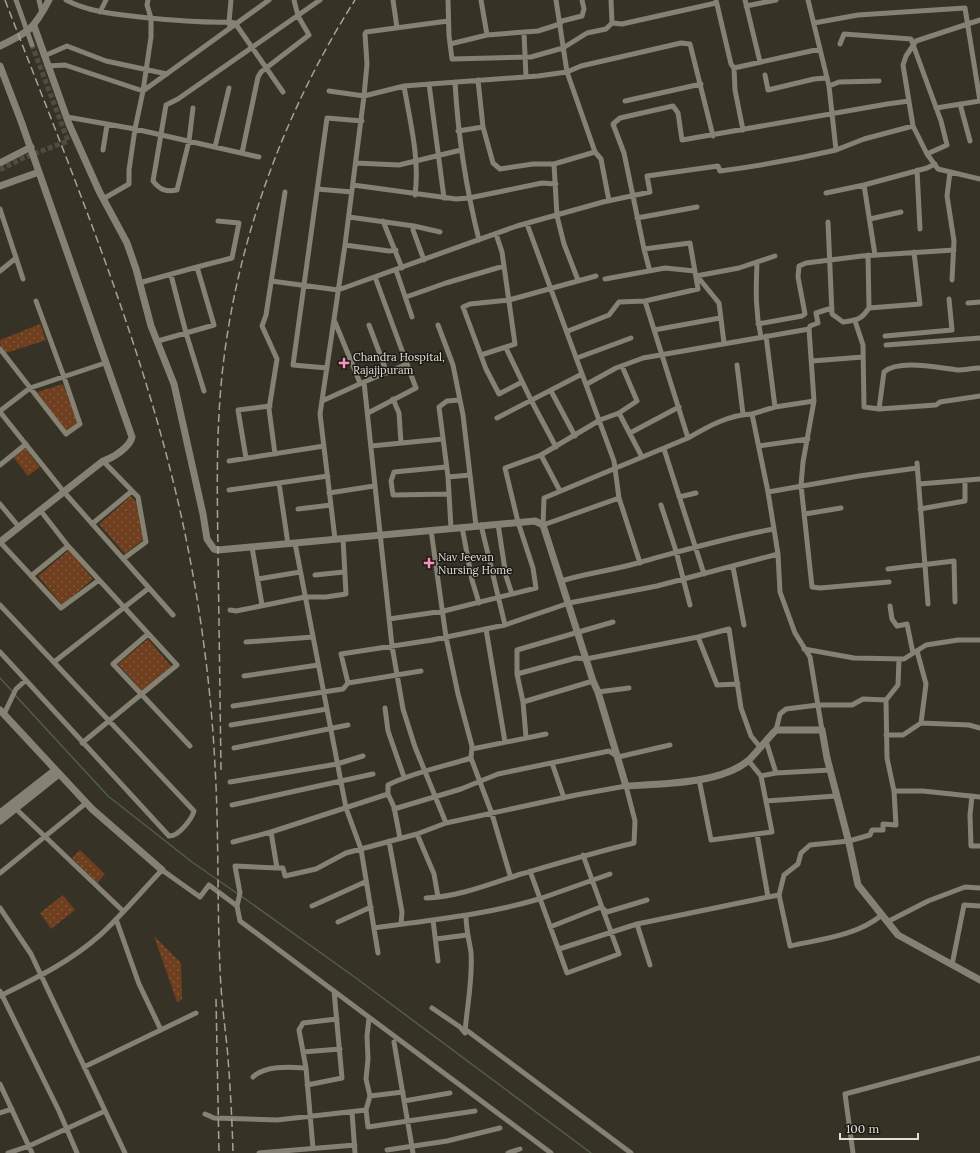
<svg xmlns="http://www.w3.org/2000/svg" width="980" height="1153" font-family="Lora,serif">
<defs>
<pattern id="park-dots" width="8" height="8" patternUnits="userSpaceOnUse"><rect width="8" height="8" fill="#6e3e1e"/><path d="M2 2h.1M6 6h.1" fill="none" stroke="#82593e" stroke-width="1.8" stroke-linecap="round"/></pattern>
</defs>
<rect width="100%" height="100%" fill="#363226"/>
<path fill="url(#park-dots)" d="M40,324l6,16 -40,13 -6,-9v-4z
M63,384l15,39 -12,8 -29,-39z
M25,448l15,19 -12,9 -15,-19z
M131,496l6,7 6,37 -18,14 -26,-30z
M69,550l24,29 -31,26 -24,-29z
M148,639l23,27 -29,25 -24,-27z
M80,850l25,24 -8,9 -25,-25z
M63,895l12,15 -24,19 -11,-16z
M154,936l27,27 1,37 -5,2z"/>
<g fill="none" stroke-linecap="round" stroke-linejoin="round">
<path stroke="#4f6040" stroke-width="1.5" d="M0,678l13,14
M15,695l93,101 84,66 46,32
M241,896l115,82 235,175"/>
<path stroke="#504c41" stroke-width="5" stroke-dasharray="5 2.5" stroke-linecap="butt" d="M0,170l23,-12 45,-17 -36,-96"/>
<path stroke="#858173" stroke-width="5" d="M16,0l16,45
M39,0l3,13
M66,0c23,12 48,14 74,17 30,3 59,6 89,5l1,5
M231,0l-2,22 6,1 48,69
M393,0l4,28
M448,0l1,36 3,23 79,-2 32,-9 24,-15 19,-4 6,-6 -1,-23
M556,0l11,72 28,80 6,7 8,42
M716,0l15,64 3,4 1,22 8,40
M745,0l15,62
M808,0l21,86 7,64 28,-11 49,-13 14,28 11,15 42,10
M746,6l30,-6
M100,12l6,-12
M612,23l10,1 94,-21
M814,23l44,-8 107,-7 15,93
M524,33l2,44
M487,35l51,-4 22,-7 2,-3 20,-5 2,-7 -2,-9
M450,44l37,-9 -6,-35
M840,44l4,-10 67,5 30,82 6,24 -20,9
M44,56l23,-10 39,15 61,13
M47,66l18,-1 78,26 8,-54v-19l-4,-13 1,-5
M734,68l86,-19
M765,75l3,15 46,-11 12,-1
M478,80l5,47 10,36 7,6 33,-5h21l41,-12
M455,82c3,54 11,106 24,158
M429,84l15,114
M404,86c6,36 16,73 11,109
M829,86l10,-4 40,-1
M329,91l35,5 3,-32 -2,-30 1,-2 82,-11
M625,101l76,-17
M960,104l10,37
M193,108l-4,33 -12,49c-11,2 -17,0 -24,-9l13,-76 12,-6 142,-99
M936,108l44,-7
M67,117l68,12 8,-38 126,-91
M913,126l-10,-61 3,-9 10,-15 64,-21
M458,131l25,-4
M215,147l14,-59
M103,150l4,-25
M242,153l16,-76 3,-5 48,-37 -11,-19 -4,-16
M356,163l43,2 62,-15
M554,164l3,52 7,28 14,36
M917,170l3,59
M950,172l-3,24 7,45 -2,39
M353,185l103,14 13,-1 73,-15 14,1
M864,185l11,70
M317,189l35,3
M826,193l38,-8 63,-17 8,-4
M103,199l26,-15v-14l6,-41 124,28
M0,209l23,70
M349,217l65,9 26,6
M637,218l60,-11
M870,219l31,-7
M383,221l19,47
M828,222l4,92 11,8c14,-2 18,-2 26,-14
M527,224l87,237 5,37 21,65
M414,226l-1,4 11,30
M345,245l44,6 7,-1
M644,249l5,19
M868,255l1,53 51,-4 -6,-52
M757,262c-1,28 -2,48 4,75
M396,270l16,47
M0,271l16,-13
M171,275l15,58 18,58
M696,276l43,-8 36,-12
M697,276l22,27 5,40
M605,279l60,-11 30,3
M271,281l67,9 179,-64 86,-24 47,-10 -3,-16 71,-10 2,5c39,-5 77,-12 116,-21
M139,283l58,-16
M406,297l40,-14 58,-17
M968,303l12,-1
M855,321l8,24 1,62 15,2 57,-4 4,-3 40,-6
M335,322l25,61
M758,324l44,-8 3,-2 -7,-37 1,-11 7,-3 56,-7 92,-6
M369,325l18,48
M438,325l15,40 10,50 13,111
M809,329l1,-3 8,-3 -2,-10 16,-5
M654,330l66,-12
M568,331l41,-16 10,-13 26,-1
M766,336l9,71
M885,336l67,-6 -3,-31
M158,341l56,-16 -17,-58 35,-9 7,-35 -21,-2
M886,345l94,-7
M506,348l25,52 25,47
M0,349l66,85 14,-10 -16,-47 -28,-76
M481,355l34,-11 -13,-92 -6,-18
M577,358l54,-20
M812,361l51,-4
M737,365l6,49
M327,368l-34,-3 34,-247 35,3
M364,382l43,-18 -32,-87
M522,382l-23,12 -13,-25 -23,-62 7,-3 39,-4 87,-24
M587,384l29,-16 27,-10 166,-29 5,72 -11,61 -2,23 11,102 8,1 69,-6
M551,391l24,45
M393,399l6,14 2,30
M322,401l42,-19 28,264 11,63 12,38 31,76
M879,409l5,-37c15,-13 54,-4 74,-2 7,0 15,-2 22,-2
M0,411l30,-23 75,-25
M0,412l64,80 109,123
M368,413l48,-25 -9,-24
M619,413l23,44
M752,414l23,-7 39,-6
M497,418l85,-44
M630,433l49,-26
M688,438c21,-12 40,-23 64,-24l16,78
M371,446l72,-7
M759,446l49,-7
M664,449l40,125
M275,454l-6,-45 8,-50 -15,-33 4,-11 19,-123
M541,455l19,36
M246,458l-8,-48 32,-4
M103,461l35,36 8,45 -23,17
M229,461l95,-15
M917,463l11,141
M0,465l26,-21
M446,467l-52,5 -3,9 2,14 55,-1
M448,477l22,-2
M279,483l9,61
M919,484l61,-5
M229,490l99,-14
M329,493l45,-7
M679,497l17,-4
M619,498l-76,27 1,-27 144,-60 -43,-137 53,-12 -8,-46 -46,6 -20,-96 -11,-29 7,-6 53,-12 5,7 4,27 205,-36 22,-3
M0,504l19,23
M661,505l15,46 14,54
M298,509l33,-4
M920,509l45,-8v-21
M40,510l28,36 109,119 -95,78
M805,514l36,-6
M92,524l40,-33
M498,524l8,52 6,18
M481,525l24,100
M462,527l10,53 7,23
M451,528l-3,-51 -9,-70 8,-6 13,-1
M431,530l15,107 12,57 14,52 -1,12 21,56 18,61
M335,539l-15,-125 25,-169 19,-149 40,-10 134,-10 29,-4 14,-6 100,-23 9,1 23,92
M0,542l61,66 38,-28
M295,543l51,265 15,41 17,104
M252,547l10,58
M778,554l2,38 15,41 15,24 12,73
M733,567l11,58
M888,569l66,-8 1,41
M315,575l29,-3
M31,576l37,-30
M258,579l42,-7
M561,581c26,-8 54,-11 80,-19 44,-12 88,-25 133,-33
M0,605l194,206c-2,8 -16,26 -25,25l-169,-184
M890,606l2,13 5,7 10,-2 6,29
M230,610l6,1 69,-14h21l20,-3 -3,-56
M389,619l55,-8 92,-23 -3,-20 -15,-46 -13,-54 36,-13 59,-35 19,-7 18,-12 -15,-35
M486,629l19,113
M148,634l-35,30 77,82
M698,637l19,48 21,-1
M246,642l67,-5
M804,649l50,9 50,1 22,-14 32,-5h22
M917,651l9,33 -5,39
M54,662l95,-74
M517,674l59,-16 10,1 112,-22 31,-8 12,79 10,28 9,11
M244,676l74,-11
M348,683l73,-12
M598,692l31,-4
M523,702l70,-21
M233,706l110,-17 5,-6 -7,-29 91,-14 73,-15 64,-22 88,-17 121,-32 -10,-62 91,-16 58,-8
M385,708l3,23 16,46
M4,714l12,-25 9,-8
M231,725l96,-16
M776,730l4,-16 6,-5 32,-4h34l11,-6 23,1
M886,735h17l18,-12 48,2 11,3
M526,737l-3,-35 -6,-28v-24l96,-28
M766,741l10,32
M234,748l114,-23
M472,749l74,-15
M552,763l12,35
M761,776l15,-3 54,-3
M699,779l12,61 61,-8 -11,-56 -13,-16
M230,782l107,-18 26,-8
M894,791h29l57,6
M972,796l-2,19 1,31h9
M766,801l70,-5
M232,805l141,-31
M14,807l109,104
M394,809l67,-20 37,-15 111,-23 9,6 52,-12
M271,832l117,-38
M417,834l17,40 4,23
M757,834l11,63 11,-2 5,-20 14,-11 3,-11 9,-8 39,-4 21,-6 2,-5h11v-6l13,1 -2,-34 -7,-33 -1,-58 12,-15 1,-26
M400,838l-6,-31 -6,-13v-9c26,-13 55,-18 83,-27
M389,841l13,71 -1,12
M233,842l38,-10 6,36 -42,-2 5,27 -3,13 3,15 311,232
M277,868h6l2,8 31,-7 30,-16 71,-19 29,-11 130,-28 50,-9 9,35 -1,22c-38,9 -75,20 -113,31 -31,10 -63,23 -95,24
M530,871l37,102 52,-19 -36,-99
M0,873l86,-70
M779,895l11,51c32,-7 66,-10 92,-31
M542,898l68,-24
M312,906l53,-24
M0,908l31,46 94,199
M116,919l23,65 22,46
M433,920l5,41
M338,922l33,-15
M887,922l41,-21 37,-14 15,1
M637,924l13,41
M550,927l48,-19h4l5,4 40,-12
M374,928c56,-8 111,-13 165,-29
M436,939l31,-4
M559,949l78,-25 131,-27
M952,965l12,-60 16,1
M0,991l59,120 18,42
M0,996c36,-18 68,-33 99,-60 22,-20 42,-44 63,-66l38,27 9,-12 28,21
M432,1008l28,19 5,6v-4l166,124
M369,1018l-2,18 1,23 -2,20 4,17 -4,14 2,17 107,-16
M465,1032c2,-26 8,-53 6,-80 -2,-12 -5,-23 -5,-36
M394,1042l19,111
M303,1052l37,-3
M84,1067l112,-54
M253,1077c12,-12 37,-10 53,-9
M0,1084l32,69
M307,1085l35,-7 -8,-87
M370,1096l33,-4
M404,1101l46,-8
M352,1112l3,41
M0,1113l12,-4
M205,1114l9,4 63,2 89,-10
M313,1148l-7,-80 -7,-38 4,-7 34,-4
M387,1150l60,-9 53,-13
M8,1153l21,-7 76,-35
M259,1153l96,-8
M508,1153l12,-4
M853,1153l-8,-59 135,-36"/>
<path stroke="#858173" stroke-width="7" d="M34,26l35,98 30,67 28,52 9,26 15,57 23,58 29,130 4,25 7,10 4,1 317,-29 8,4 50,156 5,11 28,94c35,-2 95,-2 123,-26 9,-9 18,-21 27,-30h46l5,28 22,85 9,42 40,50 82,45
M0,46c29,-14 34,-17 49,-46
M0,66l21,55 111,316c-2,10 -19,21 -29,24l-103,81
M0,163l31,-16
M0,186l39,-14
M0,710l92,99 70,61
M0,813l55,-43
M0,821l59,-47"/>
<path stroke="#a5a299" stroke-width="1.5" stroke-dasharray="8 4" stroke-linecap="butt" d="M5,0c66,172 139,343 178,524 17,80 28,161 32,242 4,68 2,135 5,203 1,26 4,51 7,77 3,36 5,71 6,107
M221,770c-1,-74 -2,-147 -3,-220 -1,-62 -2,-123 5,-184 15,-129 62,-256 132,-366
M216,999l3,154"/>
</g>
<g fill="#fc8fc2" stroke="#1c1a15" stroke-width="1.5">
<path d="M342 357h4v4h4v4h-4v4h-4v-4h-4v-4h4z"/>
<path d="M427 557h4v4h4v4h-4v4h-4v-4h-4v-4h4z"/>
</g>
<g text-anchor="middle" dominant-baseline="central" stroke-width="3" stroke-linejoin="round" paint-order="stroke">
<g font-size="11" fill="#e1dfd7" stroke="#1c1a15" text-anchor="start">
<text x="353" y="357">Chandra Hospital,<tspan x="353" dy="13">Rajajipuram</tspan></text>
<text x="438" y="557">Nav Jeevan<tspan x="438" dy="13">Nursing Home</tspan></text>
</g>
</g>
<path d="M840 1133v6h78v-6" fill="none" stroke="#e1dfd7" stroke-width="2"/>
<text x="846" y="1133" font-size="12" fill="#e1dfd7" stroke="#1c1a15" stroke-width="3" paint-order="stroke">100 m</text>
</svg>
